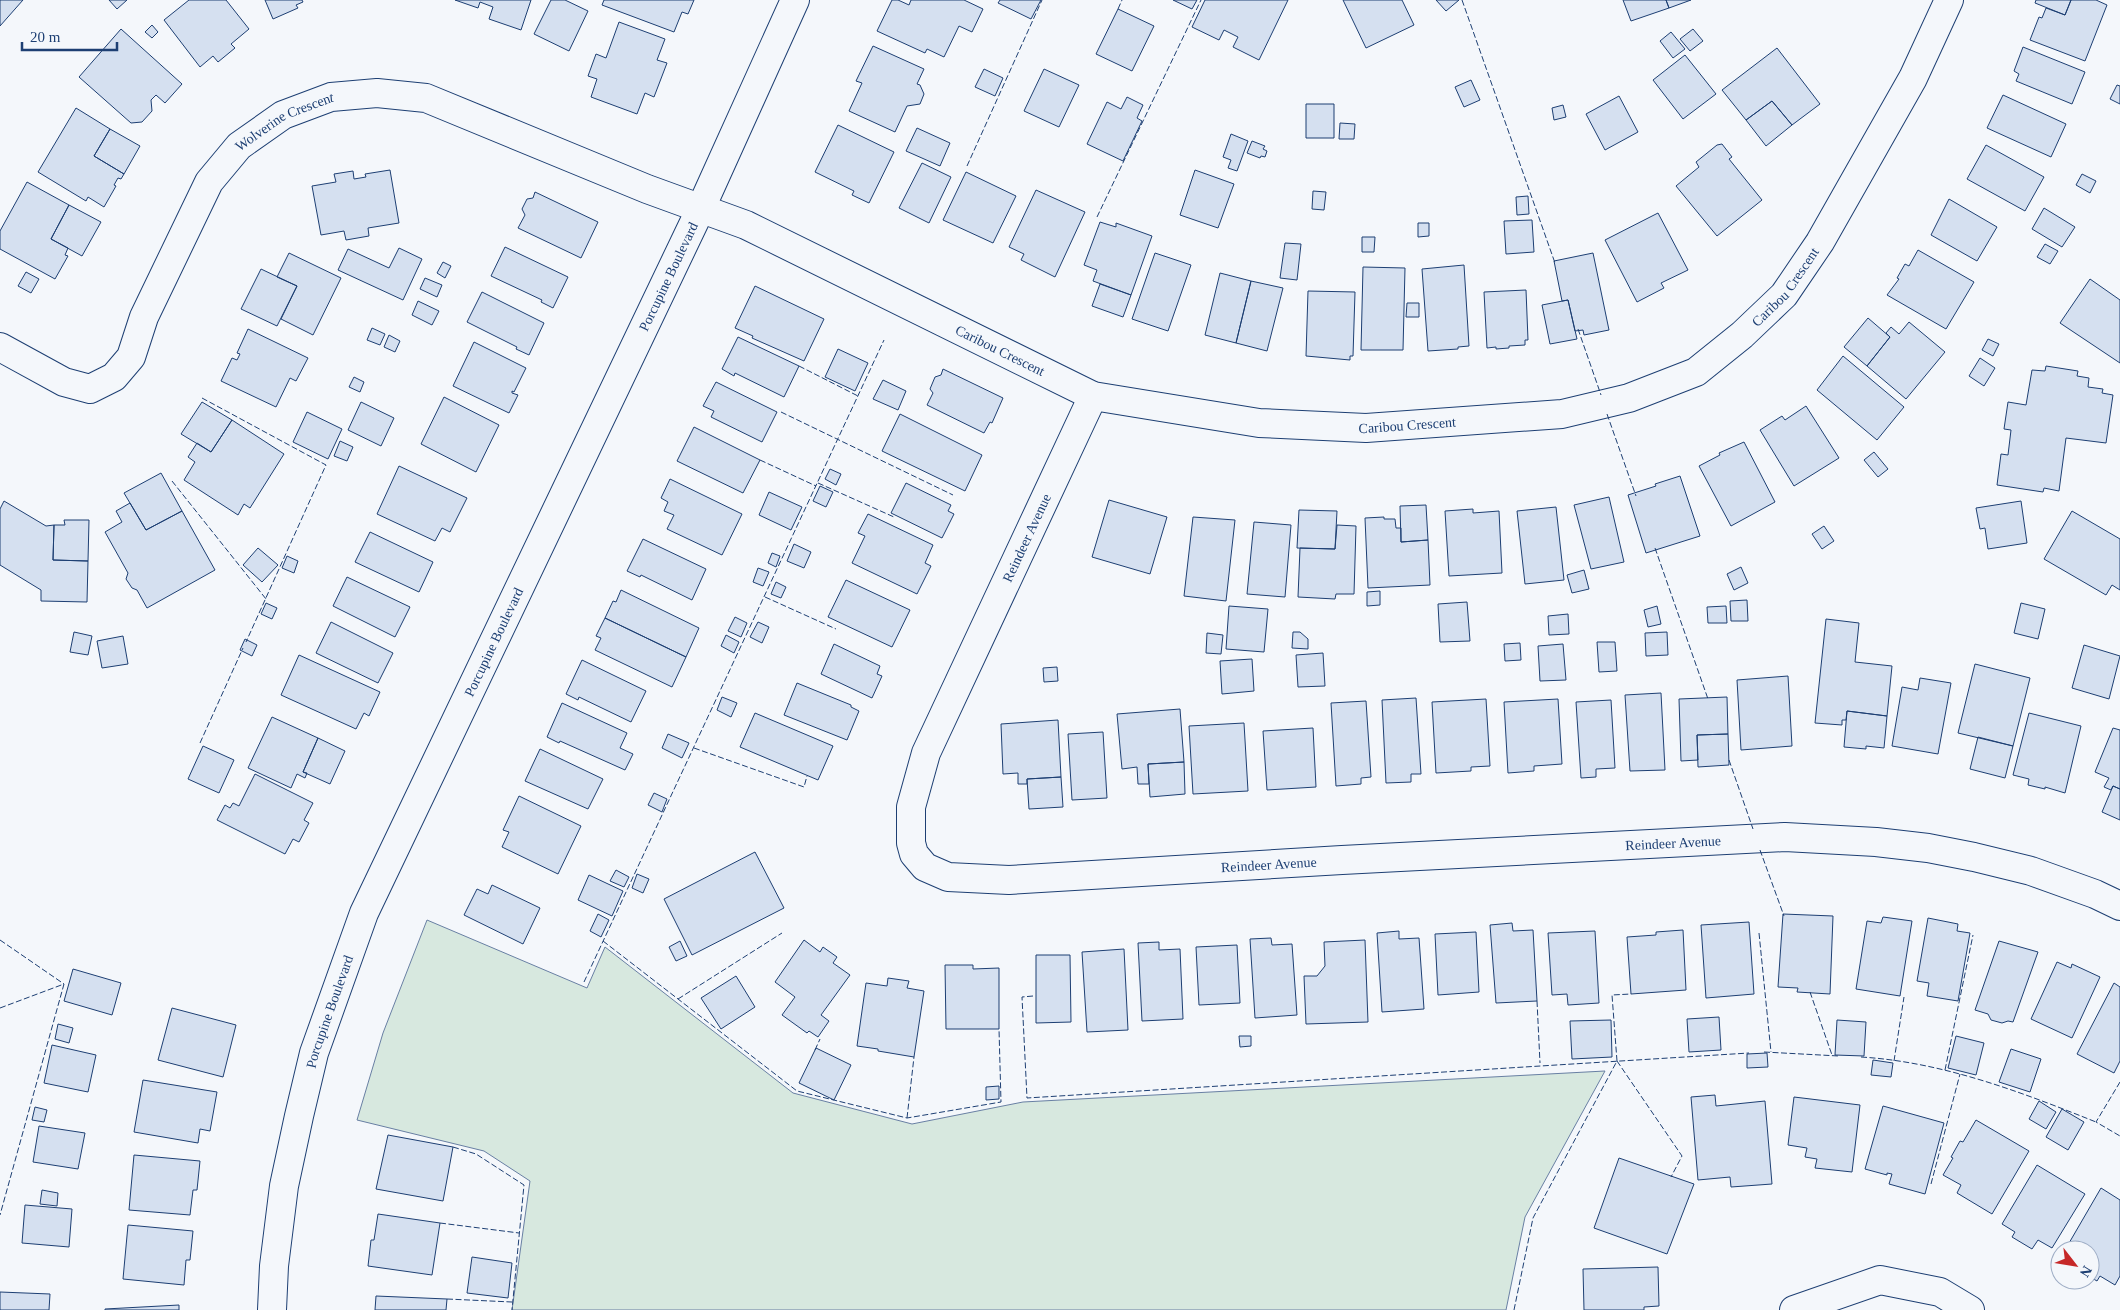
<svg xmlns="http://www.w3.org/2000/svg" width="2120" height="1310" font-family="'Times New Roman',serif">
<rect width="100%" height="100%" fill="#f4f7fb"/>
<path fill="#d7e8df" stroke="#687fa3" d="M427,920l160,68 18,-41 188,146 119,31 111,-22 582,-31 -80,146 -19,93h-994l18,-129 -46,-30 -127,-31 26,-87z"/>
<path fill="#d5e0f0" stroke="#1d3f73" d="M0,0h23l-23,26z
M109,0h18l-10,9z
M189,0h37l23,29 -18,15 4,4 -17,14 -5,-6 -13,11 -36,-47z
M265,0h37l1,2 -7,3 2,3 -25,11z
M455,0h76l-10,30 -32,-11 4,-12 -13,-5 -2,6z
M551,0h14l23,11 -19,40 -35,-17z
M604,0h90l-6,14 -6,-2 -8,20 -72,-27z
M892,0h6l11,5 2,-5h53l19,9 -11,23 -13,-6 -15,31 -17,-8 -2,4 -48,-22z
M1000,0h41l-10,19 -33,-16z
M1173,0h24l-5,9z
M1205,0h83l-29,60 -26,-13 5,-10 -14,-7 -5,10 -27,-13z
M1343,0h59l12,25 -48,23z
M1436,0h23l-13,11z
M1623,0h43l3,8 -38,13z
M1666,0h25l-22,8z
M2036,0h35l-6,15 -30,-12z
M2071,0h25l11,5 -22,56 -55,-21 9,-23 3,1 4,-10 19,7z
M1118,9l36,17 -22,45 -36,-17z
M619,22l46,17 -8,21 10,3 -13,34 -9,-4 -8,21 -46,-17 6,-18 -9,-3 8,-22 10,4z
M152,25l6,7 -6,6 -7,-6z
M121,29l61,55 -17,19 -9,-8 -5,5 1,11 -10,11 -11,1 -52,-46z
M1693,29l10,12 -13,10 -10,-12z
M1671,32l14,17 -12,9 -13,-17z
M873,46l51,23 -7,15 3,1 4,9 -4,10 -13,2 -12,26 -46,-21 13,-28 -6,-2z
M2023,47l62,25 -13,32 -56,-23 3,-7 -5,-3z
M1777,48l43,56 -28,21 -20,-24 -26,19 -24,-30z
M1685,55l31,39 -33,25 -30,-39z
M984,69l19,9 -8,18 -20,-9z
M1044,69l35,16 -20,42 -35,-16z
M1471,80l9,20 -16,7 -9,-20z
M2117,85l3,1v18l-10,-5z
M2003,95l63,29 -15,33 -64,-29z
M1619,96l19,36 -33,18 -19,-36z
M1127,97l16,8 -6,13 5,3 -19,40 -36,-17 20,-42 14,7z
M1772,101l20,24 -26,21 -20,-26z
M1306,104h28v34h-28z
M1563,105l3,12 -12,3 -2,-12z
M76,108l34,21 -16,27 30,18 -3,5 -3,-1 -4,7 2,1 -12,21 -16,-10 -2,4 -48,-29z
M1340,123l15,1 -1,15h-15z
M838,125l56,27 -25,51 -17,-8 2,-4 -39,-19z
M917,128l33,15 -10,23 -34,-15z
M110,129l30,17 -16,28 -30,-18z
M1231,134l17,7 -11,30 -9,-3 3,-8 -8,-3z
M1252,141l13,5 -2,3 4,2 -2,6 -4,-1 -1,2 -13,-5z
M1722,144l10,13 -3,2 33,41 -45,36 -41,-50 23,-19 -3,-5 21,-17z
M1986,145l58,32 -19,34 -58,-32z
M922,163l29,14 -22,46 -30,-15z
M390,170l9,53 -31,5 1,8 -23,4 -2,-9 -23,4 -9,-49 24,-4 -2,-8 19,-3 1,8 12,-2 -1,-3z
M1195,170l39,14 -16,44 -38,-13z
M966,172l50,24 -23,47 -50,-23z
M2082,174l14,7 -6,12 -14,-8z
M27,182l42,23 -18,34 17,9 -3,7 3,1 -13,23 -55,-30v-18z
M1036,190l49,22 -30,65 -34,-17 3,-6 -15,-7z
M1313,191l13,1 -2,18 -12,-1z
M535,192l63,30 -17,36 -63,-30 7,-13 -3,-6 5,-10 6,-1z
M1528,196l1,18 -12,1 -1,-18z
M1949,199l48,28 -20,34 -46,-26z
M69,205l32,17 -19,34 -31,-17z
M2044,208l31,19 -13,20 -30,-18z
M1658,213l30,57 -27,13 3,5 -27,14 -32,-62z
M1532,220l2,32 -28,2 -2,-33z
M1100,222l16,5v-4l36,13 -21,59 -38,-14 4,-11 -13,-5z
M1418,223h11v13l-11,1z
M1362,237h13l-1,15h-12z
M1285,243l16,1 -4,36 -17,-2z
M2045,244l13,7 -8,13 -13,-7z
M505,247l63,30 -15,31 -12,-6 1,-2 -51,-24z
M399,248l23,11 -19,41 -65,-30 10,-21 41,19z
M1918,250l56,32 -28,47 -59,-34 12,-16 -2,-1 8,-14 4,2z
M289,253l52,25 -28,57 -32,-16 16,-33 -20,-9z
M1155,253l36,12 -23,66 -36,-12z
M1593,253l16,77 -25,5 -1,-5 -8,1 -7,-31 -6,1 -8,-40z
M443,262l8,4 -6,12 -8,-5z
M1464,265l5,81 -11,1v2l-30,2 -6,-82z
M1363,267l42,1 -2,82h-42z
M261,269l36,17 -20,40 -36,-17z
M26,272l13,7 -8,14 -13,-7z
M1220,273l31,8 -15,62 -31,-8z
M425,278l17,7 -5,12 -17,-8z
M2090,279l30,21v63l-60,-40z
M1251,281l32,7 -16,63 -31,-8z
M1100,284l31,11 -8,22 -31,-11z
M755,286l69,33 -20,42 -52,-23 1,-2 -18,-8z
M1526,290l2,50h-3v5l-16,1v2l-13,1v-2l-9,1 -3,-56z
M1308,291l47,1 -2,64h-3v4l-44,-4z
M482,292l62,31 -15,32 -13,-6 1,-2 -50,-25z
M1568,300l9,39 -27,5 -8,-39z
M418,301l21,10 -7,14 -20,-10z
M1407,303h12v14h-13z
M1868,318l22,19 -23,29 -23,-19z
M1909,322l36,30 -39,47 -39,-33 23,-29 -4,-4 5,-6 8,7z
M372,328l13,6 -5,11 -13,-5z
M248,329l60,29 -12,23 -6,-3 -14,29 -55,-26 11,-23 5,2 3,-6 -3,-1z
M389,335l11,6 -5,11 -11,-5z
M738,337l61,29 -15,31 -49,-24 -1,3 -12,-7z
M1988,339l11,5 -6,12 -11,-6z
M474,342l52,26 -12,24 -2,-1v2l6,2 -9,18 -56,-27z
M838,349l30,14 -13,28 -30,-14z
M1843,356l61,51 -27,33 -60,-50z
M1980,358l15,10 -11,18 -15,-10z
M2046,366l32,5 -1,5 12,2 -1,9 15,2 -1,4 11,2 -7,48 -40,-5 -7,53 -15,-3 -1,4 -46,-7 4,-31 7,1 3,-25 -7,-1 4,-27 18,3 6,-35 13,1z
M943,369l60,29 -11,25 -2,-1 -6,11 -57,-28 6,-12 -3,-4 5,-12 6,-2z
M354,377l10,5 -4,10 -11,-5z
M883,380l23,11 -8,19 -25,-11z
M716,382l61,30 -15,30 -51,-25 3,-6 -11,-5z
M444,397l55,28 -23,47 -55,-28z
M202,402l30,18 -21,32 -30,-18z
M361,402l33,16 -13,28 -33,-16z
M1806,406l33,52 -45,28 -34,-56 22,-14 3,4z
M307,412l35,17 -14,30 -35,-17z
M900,414l82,41 -17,36 -83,-40z
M232,420l52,34 -34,54 -6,-4 -6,11 -54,-35 11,-18 -7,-5 9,-14 14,9z
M694,427l66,33 -17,33 -66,-32z
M340,441l13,6 -6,14 -13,-5z
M1744,442l31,60 -44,24 -32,-60 21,-11 -1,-2z
M1874,452l14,17 -10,8 -14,-17z
M399,466l68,32 -17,34 -8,-4 -7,13 -58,-27z
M830,469l11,5 -5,11 -11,-6z
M161,473l21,38 -36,19 -22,-37z
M1680,476l20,60 -54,17 -18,-58 28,-9 -1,-2z
M670,479l72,35 -20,41 -55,-26 7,-14 -10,-4 4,-9 -7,-4z
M906,483l45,22 -3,6 6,3 -12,24 -51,-25z
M820,486l13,6 -7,15 -13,-6z
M769,492l33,15 -11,23 -32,-15z
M1609,497l15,65 -33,7 -17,-64z
M1109,500l58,17 -17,57 -58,-17z
M4,501l42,25 8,-1 -1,35 35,1 -1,41 -46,-1v-11l-41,-25v-56z
M2021,501l6,42 -39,6 -3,-21 -5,1 -4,-21z
M130,503l16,27 36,-19 33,59 -68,38 -10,-18 -5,-2 -6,-9 2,-6 -23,-41 17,-10 -6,-11z
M1426,505l2,35 -27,2 -1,-36z
M1556,507l8,73 -39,4 -8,-73z
M1473,509v4l26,-2 3,62 -53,3 -4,-65z
M1299,510l38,1 -2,38 -38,-1z
M2072,511l48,28v51l-8,-5 -6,10 -62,-36z
M868,514l65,31 -8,18 6,3 -14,28 -65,-31 13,-27 -7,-3z
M1193,517l42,3 -9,81 -42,-5z
M1384,517v2h11l1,9h5v14l27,-2 2,45 -62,3 -3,-70z
M64,520h25l-1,41 -35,-1 1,-35h11z
M1254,522l37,3 -6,72 -38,-3z
M1337,525l19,1 -2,68h-18l-1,5 -37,-2 2,-49 35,1z
M1824,526l10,15 -12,8 -10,-15z
M370,532l63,30 -14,30 -64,-30z
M643,539l63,30 -14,31 -51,-25 -1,2 -13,-6z
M794,544l17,8 -7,16 -17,-7z
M258,548l20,17 -16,17 -19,-17z
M772,553l8,3 -4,11 -8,-4z
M287,556l11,5 -4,12 -12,-5z
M1741,567l7,16 -14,7 -7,-16z
M758,568l11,4 -6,14 -10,-4z
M1584,570l5,19 -17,4 -5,-18z
M347,577l63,30 -15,30 -62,-31z
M846,580l64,30 -18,37 -64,-30z
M776,582l10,5 -5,11 -10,-4z
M621,590l78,38 -13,29 -81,-39 8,-17 3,1z
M1380,591v14l-13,1v-14z
M1747,600l1,21h-17l-1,-20z
M1467,602l3,39 -30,1 -2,-38z
M266,603l11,5 -5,11 -11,-5z
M2021,603l24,6 -7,30 -24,-6z
M1229,606l39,3 -4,43 -38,-3z
M1657,606l4,18 -13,3 -4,-17z
M1726,606l1,17h-19l-1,-16z
M1568,614l1,20 -20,1 -1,-19z
M735,617l12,6 -6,14 -13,-6z
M605,618l81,39 -14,30 -77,-37 6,-12 -5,-2z
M1826,619l33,4 -4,39 37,4 -5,50 -40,-5 -1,9h-4v5l-27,-2z
M331,622l62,31 -15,30 -62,-30z
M758,622l11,5 -7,16 -12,-6z
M74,632l18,4 -4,19 -18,-3z
M1293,632h7l8,7v10l-16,-1z
M1667,632l1,23 -22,1 -1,-23z
M1207,633l16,2 -2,19 -15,-1z
M726,635l13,7 -5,11 -13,-7z
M123,636l5,28 -26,4 -5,-27z
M245,639l12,6 -5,11 -12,-6z
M1597,642h18l2,29 -18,1z
M1520,643l1,17 -16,1 -1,-17z
M834,644l46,22 -3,8 5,2 -10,22 -51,-24z
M1563,644l3,36 -26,1 -2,-35z
M2084,645l36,11 -11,43 -37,-11z
M1323,653l2,33 -27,1 -2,-32z
M299,655l81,37 -11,24 -5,-3 -8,16 -75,-34z
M1252,659l2,32 -32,3 -2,-33z
M582,660l64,31 -15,31 -52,-25 -1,3 -12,-6z
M1975,664l55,14 -17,68 -55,-13z
M1057,667l1,14 -14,1 -1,-14z
M1788,676l4,70 -51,4 -4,-70z
M1920,678l31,5 -13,71 -46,-8 10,-59 16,3z
M797,683l54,22v2l8,4 -12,29 -63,-25z
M1661,693l4,77 -35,1 -5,-76z
M722,697l15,6 -6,14 -14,-7z
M1727,697l1,37 -31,1 1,25 -17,1 -2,-62z
M1416,698l5,76h-10v8l-25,1 -4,-83z
M1486,699l4,67 -19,1v4l-35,2 -4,-71z
M1558,699l4,65 -28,2v5l-26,2 -4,-71z
M1611,700l4,68 -19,1v8l-15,1 -5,-76z
M1366,701l5,76 -10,1v6l-25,2 -5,-83z
M562,703l65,30 -7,15 13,6 -8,16 -65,-29 -1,2 -12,-6z
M1180,709l4,53 -36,2 1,20h-11l-1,-17 -15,2 -5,-55z
M1847,711l40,5 -3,32 -18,-2v3l-22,-2z
M755,713l78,33 -15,34 -78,-33z
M2029,713l52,13 -16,67 -20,-6v2l-17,-4 1,-6 -16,-4z
M272,717l46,21 -15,34 4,1 -2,5 -8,-4 -6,14 -43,-20z
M1058,720l3,57 -34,2v5h-9v-11l-15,1 -2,-50z
M1244,723l4,68 -55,3 -4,-68z
M1313,728l3,59 -49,3 -4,-59z
M2113,728l7,2v59l-7,-3 -2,4 -7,-3 5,-9 -14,-6z
M1103,732l4,66 -35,2 -4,-66z
M668,734l21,9 -7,15 -20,-10z
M1728,734l1,31 -31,2 -1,-32z
M1978,737l35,9 -8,32 -35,-9z
M318,738l27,13 -15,33 -27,-12z
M203,746l31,14 -15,33 -31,-14z
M540,749l63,30 -15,30 -63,-28z
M1184,762l1,32 -35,3 -2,-33z
M255,774l58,29 -9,17 5,3 -10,19 -6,-3 -8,15 -68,-34 8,-15 5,3 3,-5 6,3z
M1061,777l2,30 -34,2 -2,-30z
M2113,786l7,3v31l-18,-8z
M654,793l13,6 -5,13 -14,-7z
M519,796l62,30 -23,48 -56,-27 7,-15 -6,-2z
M755,852l29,56 -92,47 -28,-56z
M616,870l13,7 -5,10 -14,-6z
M637,874l12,5 -6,14 -11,-5z
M589,875l34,16 -11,25 -34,-16z
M492,885l48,23 -17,36 -59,-29 13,-26 11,5z
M598,914l11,6 -8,17 -11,-6z
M1783,914l50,2 -3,78 -33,-2 1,-4 -20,-1z
M1883,917l29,4 -12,75 -44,-7 11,-68 14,2z
M1928,918l30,6 -1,7 13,2 -12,68 -31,-5 2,-13 -12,-2z
M1749,922l5,72 -48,4 -5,-73z
M1512,923l1,8 20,-1 4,71 -41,2 -6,-78z
M1683,930l3,60 -55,4 -4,-57 29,-2v-3z
M1399,931v8l20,-1 5,71 -42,3 -5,-79z
M1595,931l4,72 -31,2 -1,-11 -15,1 -4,-62z
M1476,932l3,60 -41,3 -3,-61z
M1271,938l1,7 20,-1 5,71 -42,3 -5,-79z
M804,940l16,12 3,-5 14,10 -4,6 17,12 -29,40 8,6 -11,16 -9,-6 -2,2 -25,-18 13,-18 -20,-15z
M1365,940l3,82 -62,2 -2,-48h13l8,-10 -1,-24z
M680,941l7,15 -11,5 -7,-14z
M1999,941l39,11 -25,70 -5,-1 -6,2 -11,-3 -3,-6 -13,-4z
M1159,942v8l21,-1 3,70 -41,2 -4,-78z
M1237,945l3,58 -41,2 -3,-58z
M1124,949l4,81 -41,2 -5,-80z
M1036,955h34l1,67 -35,1z
M2057,962l14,6 1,-4 28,13 -28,61 -41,-19z
M945,965h28v4l26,-1v61h-53z
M73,969l48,14 -9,32 -48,-14z
M736,976l19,31 -34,22 -20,-31z
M888,978l21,3 -2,7 17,3 -10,66 -36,-6v-2l-21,-3 9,-63 21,3z
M2114,983l6,4v74l-6,12 -37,-19z
M172,1008l64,17 -13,52 -65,-17z
M1719,1017l2,33 -32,2 -2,-33z
M1611,1020l1,37 -40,2 -2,-38z
M1837,1020l29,2 -2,34 -29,-1z
M58,1024l15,4 -4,15 -14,-4z
M1239,1036h12v10l-11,1z
M1956,1036l28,7 -8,32 -28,-7z
M52,1045l44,10 -8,37 -44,-9z
M816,1048l35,17 -17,35 -35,-17z
M2011,1049l30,10 -11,33 -31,-10z
M1767,1053l1,14 -21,1v-14z
M1873,1060l20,3 -2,14 -20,-2z
M143,1080l74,12 -7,39 -10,-2 -2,14 -64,-11z
M999,1086v13l-13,1v-13z
M1715,1095l1,11 49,-5 7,83 -41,3 -1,-10 -32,3 -7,-83z
M1794,1097l66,8 -8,67 -37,-4 2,-9 -12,-2 2,-9 -19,-3z
M2039,1101l17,11 -10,17 -17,-10z
M1883,1106l61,17 -19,71 -36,-10 3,-10 -5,-1v2l-22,-6z
M35,1107l12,3 -3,12 -12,-2z
M2062,1109l22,13 -16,28 -22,-13z
M1976,1120l53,31 -37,63 -35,-21 4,-8 -18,-10 10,-17 -2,-1 9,-16 3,1z
M39,1126l46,7 -7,36 -45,-7z
M388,1135l65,12 -10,54 -67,-12z
M134,1155l66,6 -3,29h-4l-3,25 -61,-5z
M1619,1158l75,26 -27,70 -73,-26z
M2037,1165l48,29 -33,54 -14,-8 -6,9 -20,-12 3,-5 -13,-8z
M2101,1188l19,12v76l-5,9 -15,-9 -3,5 -7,-4v-27h-25z
M42,1190l16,3 -1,13 -17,-2z
M25,1205l47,4 -3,38 -47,-4z
M378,1214l62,9 -8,52 -64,-9 3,-26h3z
M128,1225l65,6 -3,29h-4l-2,25 -61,-6z
M472,1257l40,6 -4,35 -41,-5z
M1658,1267l1,39 -15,1v3h-60l-1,-41z
M0,1292l50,2 -1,16h-49z
M376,1296l71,3 -1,11h-71z
M179,1305v5h-74v-1z"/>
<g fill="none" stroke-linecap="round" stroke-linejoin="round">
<g stroke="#1d3f73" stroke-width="30">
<g id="minor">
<path id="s1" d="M0,347l64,35 26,7 24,-12 17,-20 13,-40 65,-135 30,-36 44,-31 48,-18 46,-4 49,5 221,91 99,36 347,171 166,27 107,5 196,-14 67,-16 67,-26 46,-37 42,-40 36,-53 93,-164 36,-78"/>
<path id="s2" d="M1093,396l-167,357 -15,54v36l3,11 11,13 23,10 61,3 333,-20 443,-23 91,5 52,6 46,9 57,14 64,23 25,12"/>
<path id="s3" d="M272,1310l2,-44 10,-80 15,-70 15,-63 50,-140 337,-705 94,-208"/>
<path d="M1794,1310l86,-30 60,12 30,18"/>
</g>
</g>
<use href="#minor" stroke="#f4f7fb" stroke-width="28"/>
<path stroke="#1d3f73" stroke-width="1" stroke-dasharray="6 2.5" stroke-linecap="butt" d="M1462,0l93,263
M1118,9l4,-9
M967,166l75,-166
M1097,217l104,-217
M1578,329l23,66
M799,366l59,30
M202,398l124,67 -80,177
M781,412l172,83
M1607,414l29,82
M760,460l56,26
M172,481l94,118
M818,483l76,34
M1655,548l53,151
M765,597l71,32
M200,743l43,-95
M694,748l110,39 3,-11
M1729,760l24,69
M1760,850l24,66
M1759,933l12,119
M0,940l64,44
M603,941l194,150 110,27 94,-16 -2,-73
M584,982l300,-642
M1810,992l22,63
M1033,996l-11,1 5,101 722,-45
M678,999l104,-66
M1537,1001l3,62
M0,1008l64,-24 -64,231
M815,1050l5,-11
M1764,1052l75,4
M1861,1057c82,5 160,35 235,65
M1617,1061l-5,-66 19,-1
M1894,1061l10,-64
M1945,1070l28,-135
M2120,1082l-24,40 24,14
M907,1118l7,-61
M453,1147l23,7 48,31 -12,125
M1931,1184l29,-110
M440,1223l79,10
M447,1299l65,3
M1514,1310l19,-92 84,-157 65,95 -11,21"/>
</g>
<g text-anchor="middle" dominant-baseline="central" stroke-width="4" stroke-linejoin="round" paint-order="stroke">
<g font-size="14" fill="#1d3f73" stroke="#f4f7fb">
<text stroke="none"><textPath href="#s1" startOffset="444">Wolverine Crescent</textPath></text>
<text stroke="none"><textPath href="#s3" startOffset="1115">Porcupine Boulevard</textPath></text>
<text stroke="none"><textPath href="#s1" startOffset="2060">Caribou Crescent</textPath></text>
<text stroke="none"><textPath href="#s1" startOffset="1220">Caribou Crescent</textPath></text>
<text stroke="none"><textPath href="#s1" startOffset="1640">Caribou Crescent</textPath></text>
<text transform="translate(1027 538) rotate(-65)">Reindeer Avenue</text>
<text stroke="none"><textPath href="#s3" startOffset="710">Porcupine Boulevard</textPath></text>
<text stroke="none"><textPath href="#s2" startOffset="1266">Reindeer Avenue</textPath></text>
<text stroke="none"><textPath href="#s2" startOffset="861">Reindeer Avenue</textPath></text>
<text stroke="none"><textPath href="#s3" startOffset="305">Porcupine Boulevard</textPath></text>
</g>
</g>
<g transform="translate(2075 1265) rotate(121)"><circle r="24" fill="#f4f7fb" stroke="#9eadc5"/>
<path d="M0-4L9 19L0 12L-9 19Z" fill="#c62828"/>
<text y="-8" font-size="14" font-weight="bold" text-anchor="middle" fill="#1d3f73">N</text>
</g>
<path d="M22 42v8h95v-8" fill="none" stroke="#1d3f73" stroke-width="2.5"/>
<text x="30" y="42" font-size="15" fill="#1d3f73" stroke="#f4f7fb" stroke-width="4" paint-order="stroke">20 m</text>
</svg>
